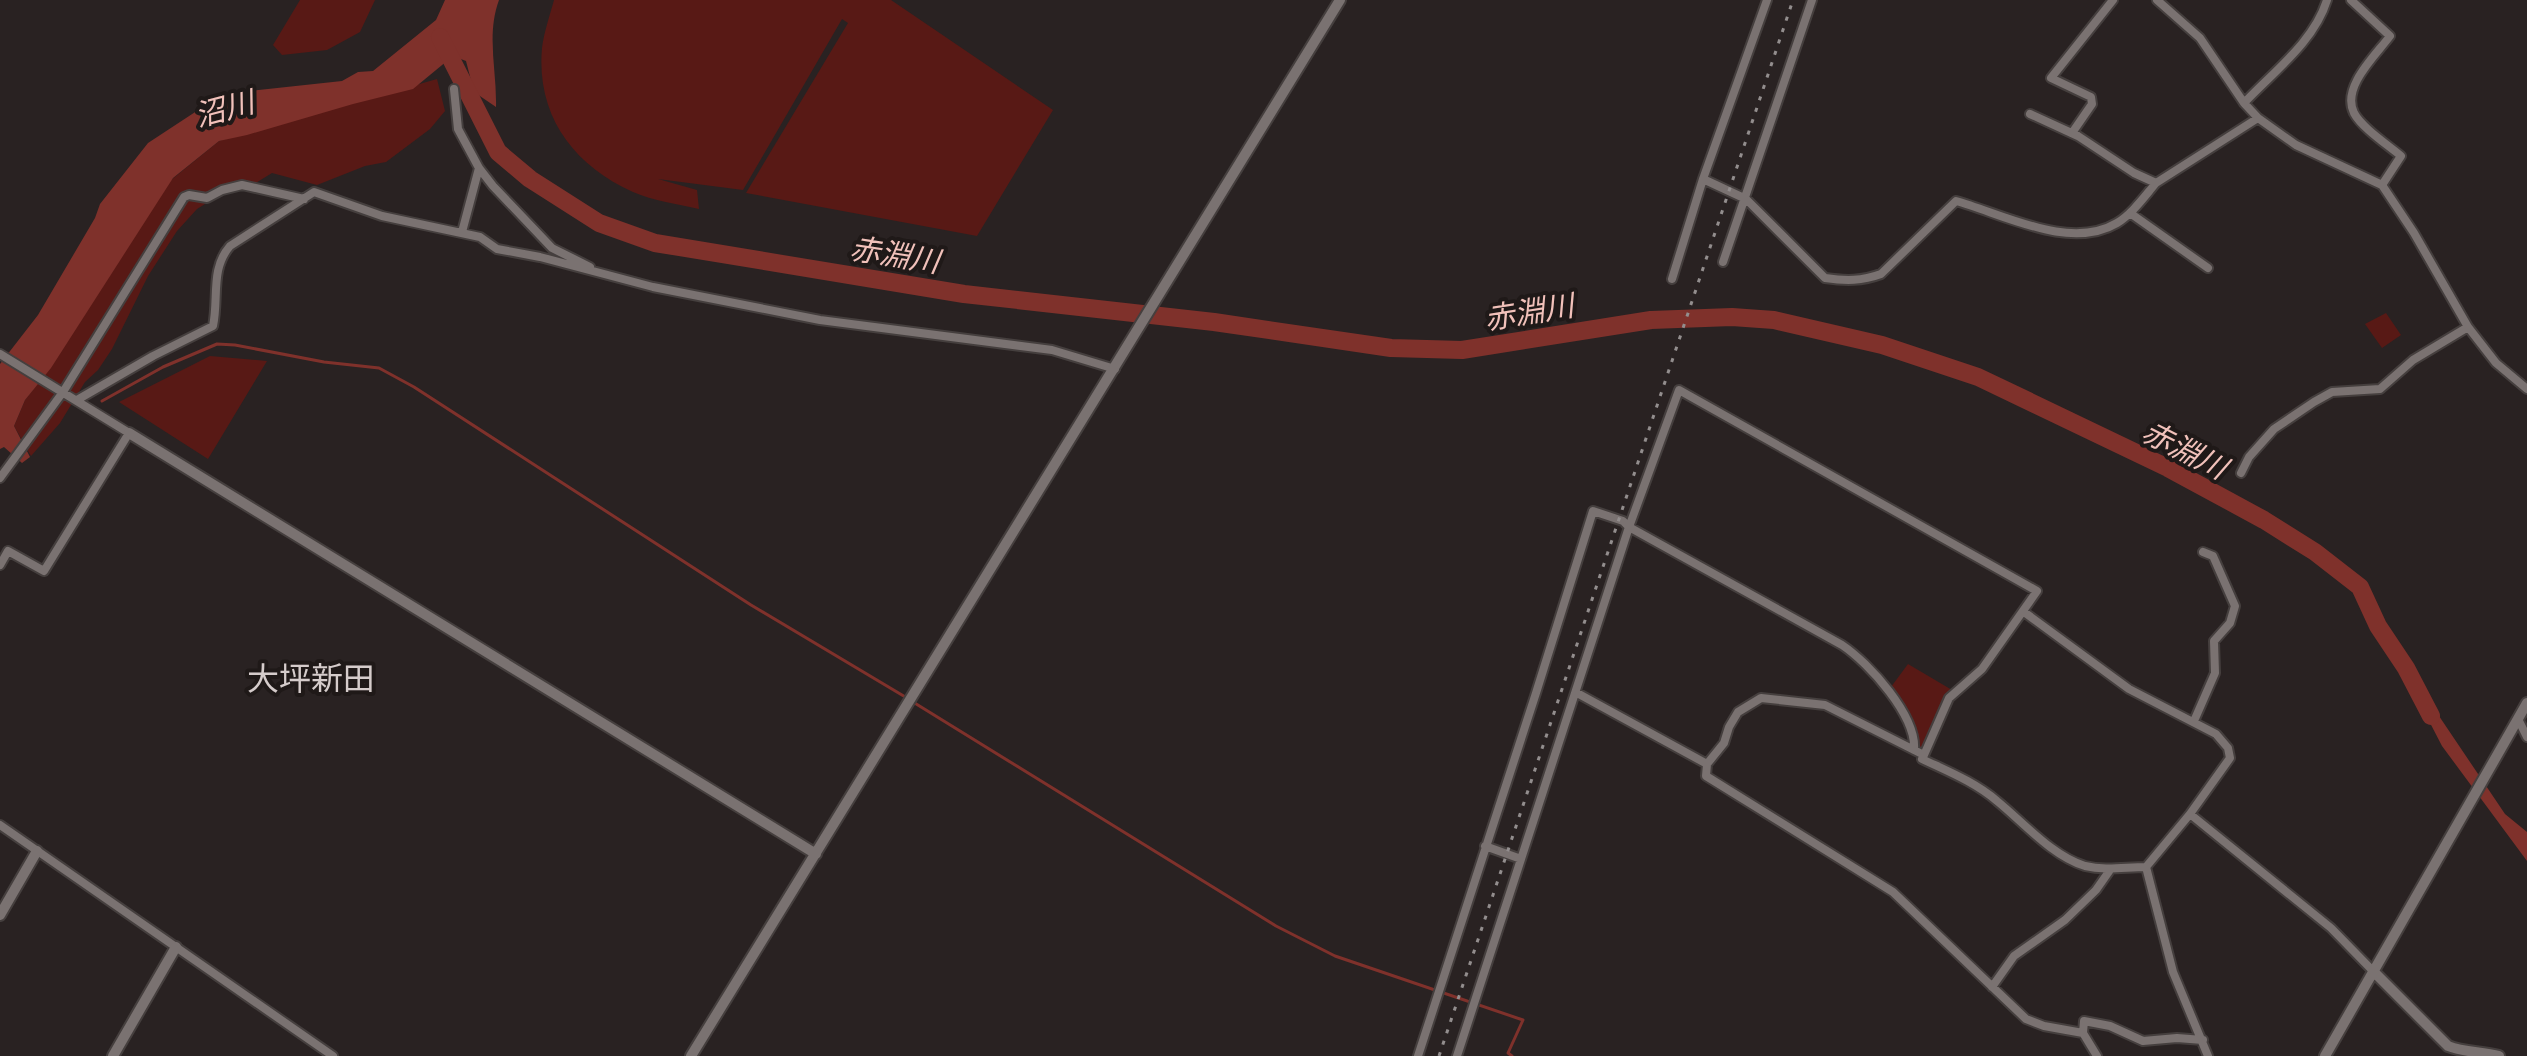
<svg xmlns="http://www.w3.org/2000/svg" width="2527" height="1056" font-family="'IBM Plex Sans','Noto Sans JP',sans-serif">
<rect width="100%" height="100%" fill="#292222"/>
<path fill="#581915" d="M300,0h75l-15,32 -33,18 -45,5 -9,-10z
M554,0h337l162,110 -76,126 -231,-43 102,-170 -6,-4 -99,171 -85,-11 39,11 2,19c-21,-5 -46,-8 -66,-17 -60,-27 -97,-77 -91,-144 2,-16 8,-33 12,-48z
M437,79l8,32 -15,18 -44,33 -21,4 -48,19 -45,-12 -18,11 -22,3 -35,22 -20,22 -29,45 -36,73 -14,21 -13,12 -25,41 -29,33 -17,-30 11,-26 28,-36 118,-184 48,-39z
M2386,313l15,22 -19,13 -17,-24z
M210,356l57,5 -59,98 -89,-57z
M1908,664l44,26 -28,65 -9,-5v-11l-24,-52z"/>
<path fill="#7f312b" d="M445,0h54c-13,35 -2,71 -3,107l-22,-15 -8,-31 -13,-5 -40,33 -60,15 -106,31 -28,6 -46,37 -122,190 -26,32 -11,26 16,31 -8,6 -18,-16 -4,2v-85l38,-49 57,-97 5,-14 48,-61 67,-44 34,-8 93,-10 16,-9 15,-1 63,-51z
M2414,692l25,24 66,98 22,18v29l-85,-115z"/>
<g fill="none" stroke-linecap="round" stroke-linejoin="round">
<path stroke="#7f312b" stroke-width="3" d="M102,401l61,-34 54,-23 18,1 89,17 55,6 35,19 337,218 156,93
M913,702l363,224 59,30 188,64 -15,33 4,3"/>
<path stroke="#7f312b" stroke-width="18" d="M440,37l58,115 32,27 69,44 56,20 309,51 250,28 177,26 71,2 189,-30 81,-3 42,3 108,25 96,32 190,91 96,52 51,32 45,35 18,39 28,42 25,48"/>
<g stroke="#453f3e" stroke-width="12">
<path id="minor" d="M2157,0l43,38 44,65 14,15 38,27 86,40 32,48 54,94 28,36 31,26
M2351,0l39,36c-14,19 -49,51 -36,77 8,15 34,32 47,43l-19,29
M454,89l4,40 21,39 14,18 59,62 38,19
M2244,103c29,-31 70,-61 83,-103
M2030,114l48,22 56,37 22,10 102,-65
M2072,133l20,-29 -1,-7 -40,-19 62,-78
M1703,179l43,20 79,79c21,3 37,3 56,-4l75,-73c47,13 114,50 161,22 15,-9 27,-26 39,-40
M2130,213l78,55
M462,232l17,-64
M1723,262l89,-262
M1672,279l31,-100 64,-179
M0,354l129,79 -85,138 -36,-20 -8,14
M77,400l76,-44 60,-30c6,-28 -3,-57 17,-80l84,-54 68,24 98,21 17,12 43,8 113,30 167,33 232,30 63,19
M2241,473l8,-16 25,-28 40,-27 18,-10 48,-3 33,-29 55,-33
M0,478l63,-86 121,-195 5,-2 18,3 15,-8 20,-5 62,14
M2024,612l105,77 87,45 12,14 2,10 -40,56 -44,53c-21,0 -40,4 -61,-1 -33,-10 -62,-44 -88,-65 -22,-19 -50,-30 -75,-42l2,-4 -99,-50 -64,-7 -23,14 -9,15 -5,16 -17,21 -1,12 187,116 133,127 18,7 39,7 14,23
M1577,693l130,71
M2518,719l9,18
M2194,721l21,-48 -1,-32 16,-18 5,-17 -22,-50 -10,-4
M2190,814l141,114 42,43
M0,825l333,231
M1485,846l36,13
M2146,867l27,105 35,84
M1992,987l22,-31 51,-36 31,-30 14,-20
M2083,1033l1,-12 26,5 33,15 34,-3 26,2
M1418,1056l118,-363 57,-182 30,10 6,6 213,118c27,18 75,71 72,105
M1457,1056l172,-529 50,-137 358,201 -55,78 -33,29 -25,57"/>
</g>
<g stroke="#453f3e" stroke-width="14">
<path id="tertiary" d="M129,433l687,421
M0,915l37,-64
M2373,971l75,75c17,7 34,5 51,10
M113,1056l63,-109
M691,1056l649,-1056
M2325,1056l202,-353"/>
</g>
<use href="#minor" stroke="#7a7271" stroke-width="8"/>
<use href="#tertiary" stroke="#7a7271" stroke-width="10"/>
<path stroke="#938e8e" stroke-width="3" stroke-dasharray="4 8" stroke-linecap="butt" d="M1439,1056l354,-1056"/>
</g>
<g text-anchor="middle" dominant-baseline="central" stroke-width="8" stroke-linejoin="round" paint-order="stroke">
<g font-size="30" font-style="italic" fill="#f1c1ba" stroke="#1f1918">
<text transform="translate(224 108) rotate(-15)">沼川</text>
<text transform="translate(895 254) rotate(9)">赤淵川</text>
<text transform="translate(1529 311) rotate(-9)">赤淵川</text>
<text transform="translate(2185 449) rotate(27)">赤淵川</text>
</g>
<g font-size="32" fill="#d5cccb" stroke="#1f1918">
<text x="311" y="678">大坪新田</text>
</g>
</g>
</svg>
